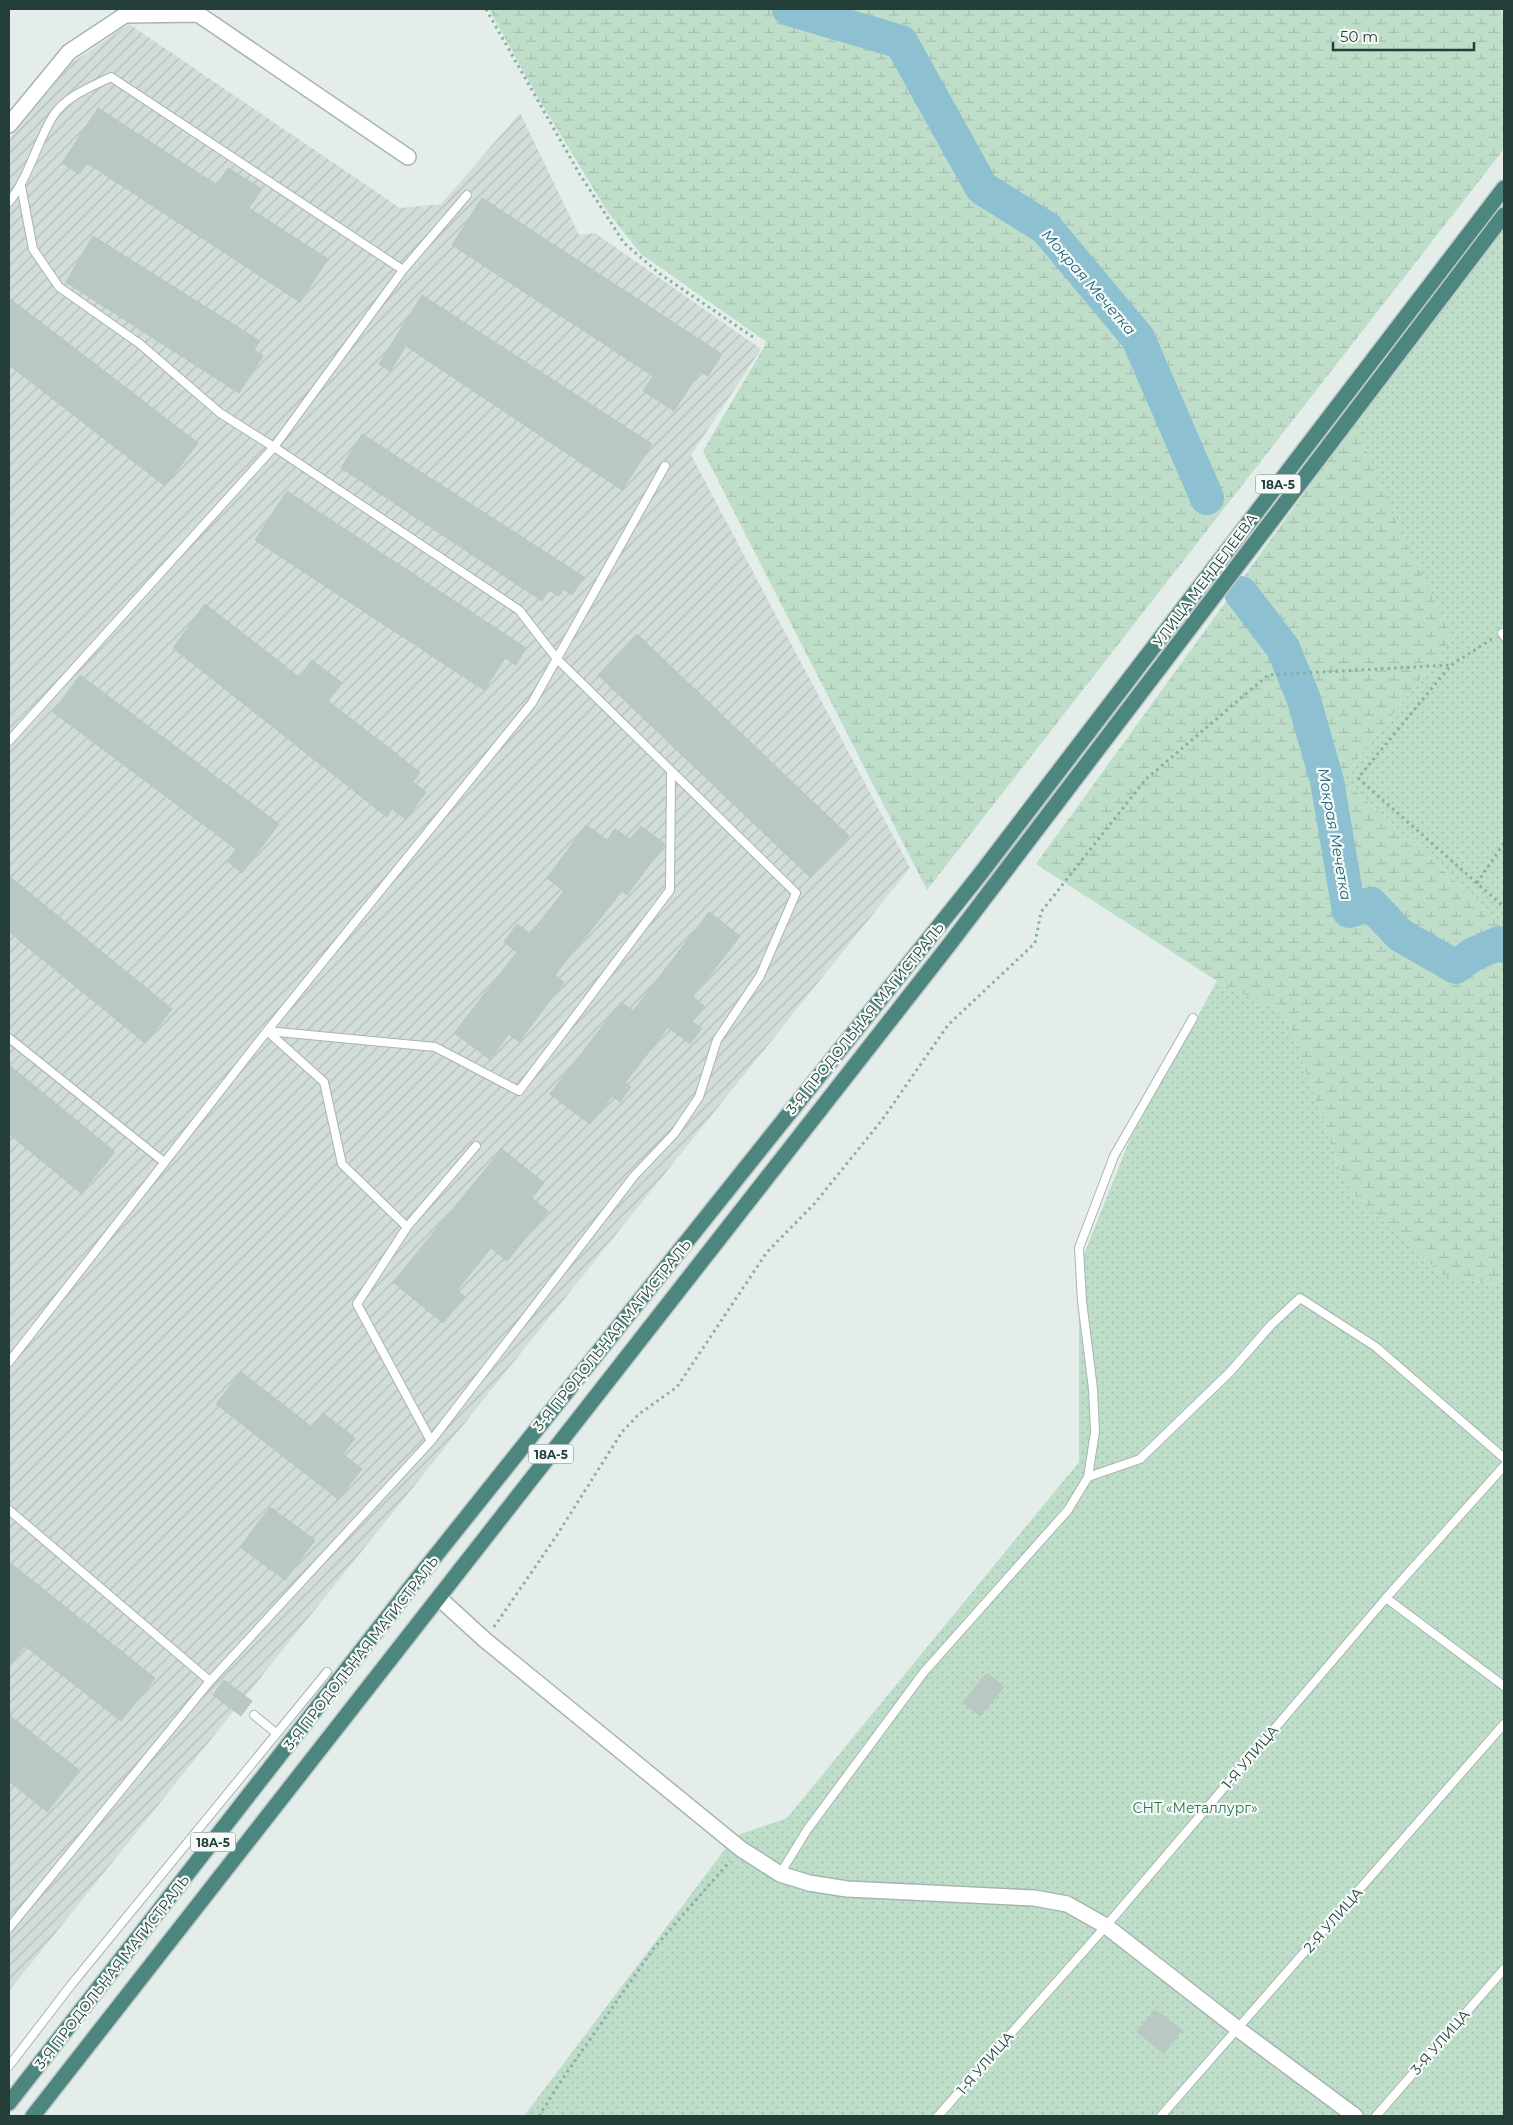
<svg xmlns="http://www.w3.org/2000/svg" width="1513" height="2125" font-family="Montserrat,sans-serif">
<defs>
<pattern id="industrial-furrows" width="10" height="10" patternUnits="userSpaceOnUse" patternTransform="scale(1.25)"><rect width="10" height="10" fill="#d2ddd9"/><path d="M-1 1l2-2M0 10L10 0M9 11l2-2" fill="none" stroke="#b4bfbb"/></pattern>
<pattern id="wetland-marsh" width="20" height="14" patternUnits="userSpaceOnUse" patternTransform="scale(1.25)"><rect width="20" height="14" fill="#bedeca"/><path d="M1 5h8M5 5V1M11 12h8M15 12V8" fill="none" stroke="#a3c0ae"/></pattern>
<pattern id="garden-dots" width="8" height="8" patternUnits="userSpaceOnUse" patternTransform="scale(1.25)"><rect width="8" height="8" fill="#bedeca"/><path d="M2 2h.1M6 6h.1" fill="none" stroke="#a3c0ae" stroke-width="1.8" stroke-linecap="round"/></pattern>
</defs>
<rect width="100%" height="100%" fill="#e4edea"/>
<path fill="url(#industrial-furrows)" d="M129,24l271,184 41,-4 79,-91 59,122 16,-2 166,116 -70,106 219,413 -901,1123v-1851l63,-77z"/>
<path fill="url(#wetland-marsh)" d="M489,9h1011l4,8v132l-577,741 -224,-439 64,-109 -126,-88 -34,-43 -71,-117z
M1355,423l98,215 -111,141 162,146v361l-62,-11 -96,-87 -60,-173 -69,-34 -181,-117z"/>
<path fill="url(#garden-dots)" d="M1504,224v701l-162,-146 111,-141 -53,-107 -45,-108z
M1217,981l69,34 60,173 96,87 62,11v830h-980l211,-280 52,-18 292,-356v-195l51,-128z"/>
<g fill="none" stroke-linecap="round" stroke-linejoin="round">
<path stroke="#8dc0d1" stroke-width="34" d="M789,9l112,33 81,146 64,40 92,110 69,160
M1241,593l42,55 20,49 24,84 22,130 22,-7 29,31 56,32 16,-12 27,-12 5,3"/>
</g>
<path fill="#b9c8c3" stroke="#b6c7c2" d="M98,108l119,77 11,-17 34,21 -13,19 79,51 -28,43 -213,-139 -8,11 -17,-11z
M482,198l240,156 -14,22 -8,-5 -26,40 -31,-20 10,-15 -201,-131z
M93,236l167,105 -6,9 9,6 -24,37 -173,-111z
M422,295l230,149 -30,46 -216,-144 -16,25 -11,-7z
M9,298l189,145 -33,43 -156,-121z
M362,434l222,143 -12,18 -8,-6 -5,7 -10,-6 -7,11 -201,-133z
M287,491l239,157 -10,17 -11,-7 -21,32 -229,-150z
M205,604l94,73 13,-17 30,23 -14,18 92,71 -7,10 13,10 -20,27 -14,-10 -5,8 -214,-169z
M637,634l212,202 -39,41 -212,-202z
M80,675l199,149 -37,49 -15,-12 9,-12 -183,-137z
M586,825l21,15 8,-11 15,10 11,-13 24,18 -38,51 -5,-4 -67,84 9,7 -45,60 -10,-8 -19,25 -36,-26 63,-81 -13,-10 13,-18 13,10 34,-43 -17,-13z
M9,876l163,133 -27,34 -136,-111z
M709,912l31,24 -47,61 11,9 -12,16 10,6 -12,16 -22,-17 -43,56 6,4 -11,15 -8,-6 -22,28 -40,-30 71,-92 12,9z
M9,1065l106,87 -34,41 -72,-59z
M502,1149l42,34 -12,15 16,13 -41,50 -16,-13 -34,42 8,7 -22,26 -50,-41z
M241,1372l71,55 11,-14 32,25 -12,16 19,15 -24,30 -122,-95z
M270,1507l45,33 -30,40 -45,-33z
M9,1562l146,116 -34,43 -96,-75 -16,20z
M987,1673l17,14 -24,29 -17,-14z
M224,1680l28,21 -11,15 -28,-21z
M9,1715l71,56 -33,41 -38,-31z
M1155,2010l27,20 -18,23 -27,-21z"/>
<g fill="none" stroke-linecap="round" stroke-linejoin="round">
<g stroke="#a7b5b2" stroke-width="10">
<path id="service" d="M9,202c21,-27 27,-58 44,-86 13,-20 38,-29 58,-39l292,193
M1502,633l2,3
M9,741l265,-294 129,-177 64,-75
M267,1031l168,16 84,44 151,-201 1,-119
M267,1031l57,51 18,82 65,63
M9,1038l155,124
M9,1362l258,-331 265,-328 133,-237
M431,1441l-74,-137 50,-77 69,-81
M1088,1477l7,-45 -2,-43 -11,-88 -3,-53 35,-92 79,-138
M9,1510l201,171
M1386,1598l118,88
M254,1715l22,18
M780,1874l27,-44 117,-158 144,-162 20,-33 52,-18 90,-87 41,-47 29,-27 76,49 128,111
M9,1928l201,-247 221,-240 203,-265 40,-42 25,-37 18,-57 43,-64 36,-83 -239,-234 -38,-49 -245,-163 -54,-34 -80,-69 -81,-57 -26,-38 -12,-63
M9,2066l62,-81 256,-313
M938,2116l168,-190 280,-328 118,-132
M1161,2116l343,-392
M1376,2116l128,-147"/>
</g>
<g stroke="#a7b5b2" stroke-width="18">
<path id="minor" d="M9,125l60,-73 56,-37 73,-1 210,143
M439,1598l46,42 256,209 39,25 29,9 38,6 187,9 33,6 39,22 132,103 117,87"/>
</g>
<g stroke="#c2c9c8" stroke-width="18">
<path id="trunk" d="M9,2103l408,-524 561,-702 526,-689
M33,2116l916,-1171 555,-730"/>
</g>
<path stroke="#85b0a7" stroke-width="3" stroke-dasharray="2.5 4" stroke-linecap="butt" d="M486,9l93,164 45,70 36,31 93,63
M1492,639l-41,26 -93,113 146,129
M1477,883l27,-40
M494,1627l61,-89 67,-106 17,-18 38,-27 90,-135 48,-49 67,-83 66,-95 87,-82 6,-31 104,-132 123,-105 183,-10
M539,2116l24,-38 91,-130 76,-87"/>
<use href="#service" stroke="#fff" stroke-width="8"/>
<use href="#minor" stroke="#fff" stroke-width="15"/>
<use href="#trunk" stroke="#4c867f" stroke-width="15"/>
</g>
<g text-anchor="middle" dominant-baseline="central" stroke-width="4.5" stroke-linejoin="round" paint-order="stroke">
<g fill="#f5faf8" stroke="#637773" stroke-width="1">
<rect x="1255.5" y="474.5" width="45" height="19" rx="4"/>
<rect x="528.5" y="1444.5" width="45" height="19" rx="4"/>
<rect x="190.5" y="1832.5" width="45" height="19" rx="4"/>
</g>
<g font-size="12" font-weight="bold" fill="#243f3a">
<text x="1278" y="484">18А-5</text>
<text x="551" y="1454">18А-5</text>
<text x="213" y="1842">18А-5</text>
</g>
<g font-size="14" fill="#243f3a" stroke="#f5faf8">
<text transform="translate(1205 580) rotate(-53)">УЛИЦА МЕНДЕЛЕЕВА</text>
<text transform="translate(865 1018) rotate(-51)">3-Я ПРОДОЛЬНАЯ МАГИСТРАЛЬ</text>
<text transform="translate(612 1335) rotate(-51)">3-Я ПРОДОЛЬНАЯ МАГИСТРАЛЬ</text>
<text transform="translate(361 1653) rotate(-52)">3-Я ПРОДОЛЬНАЯ МАГИСТРАЛЬ</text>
<text transform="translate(1250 1757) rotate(-50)">1-Я УЛИЦА</text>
<text transform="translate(1333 1920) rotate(-49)">2-Я УЛИЦА</text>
<text transform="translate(112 1972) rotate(-52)">3-Я ПРОДОЛЬНАЯ МАГИСТРАЛЬ</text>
<text transform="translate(1440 2042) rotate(-49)">3-Я УЛИЦА</text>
<text transform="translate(985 2063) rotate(-49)">1-Я УЛИЦА</text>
</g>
<g font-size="14" fill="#2e7551" stroke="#f5faf8">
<text x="1195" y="1808">СНТ «Металлург»</text>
</g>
<g font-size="15" font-style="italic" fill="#1e627a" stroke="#f5faf8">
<text transform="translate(1089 282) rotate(49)">Мокрая Мечетка</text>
<text transform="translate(1335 834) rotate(80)">Мокрая Мечетка</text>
</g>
</g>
<rect width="1513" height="2125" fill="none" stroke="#243f3a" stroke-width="20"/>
<path d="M1333 42v8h141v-8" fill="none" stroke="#243f3a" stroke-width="2.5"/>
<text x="1340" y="42" font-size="15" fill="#243f3a" stroke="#f5faf8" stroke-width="4" paint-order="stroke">50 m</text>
</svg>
